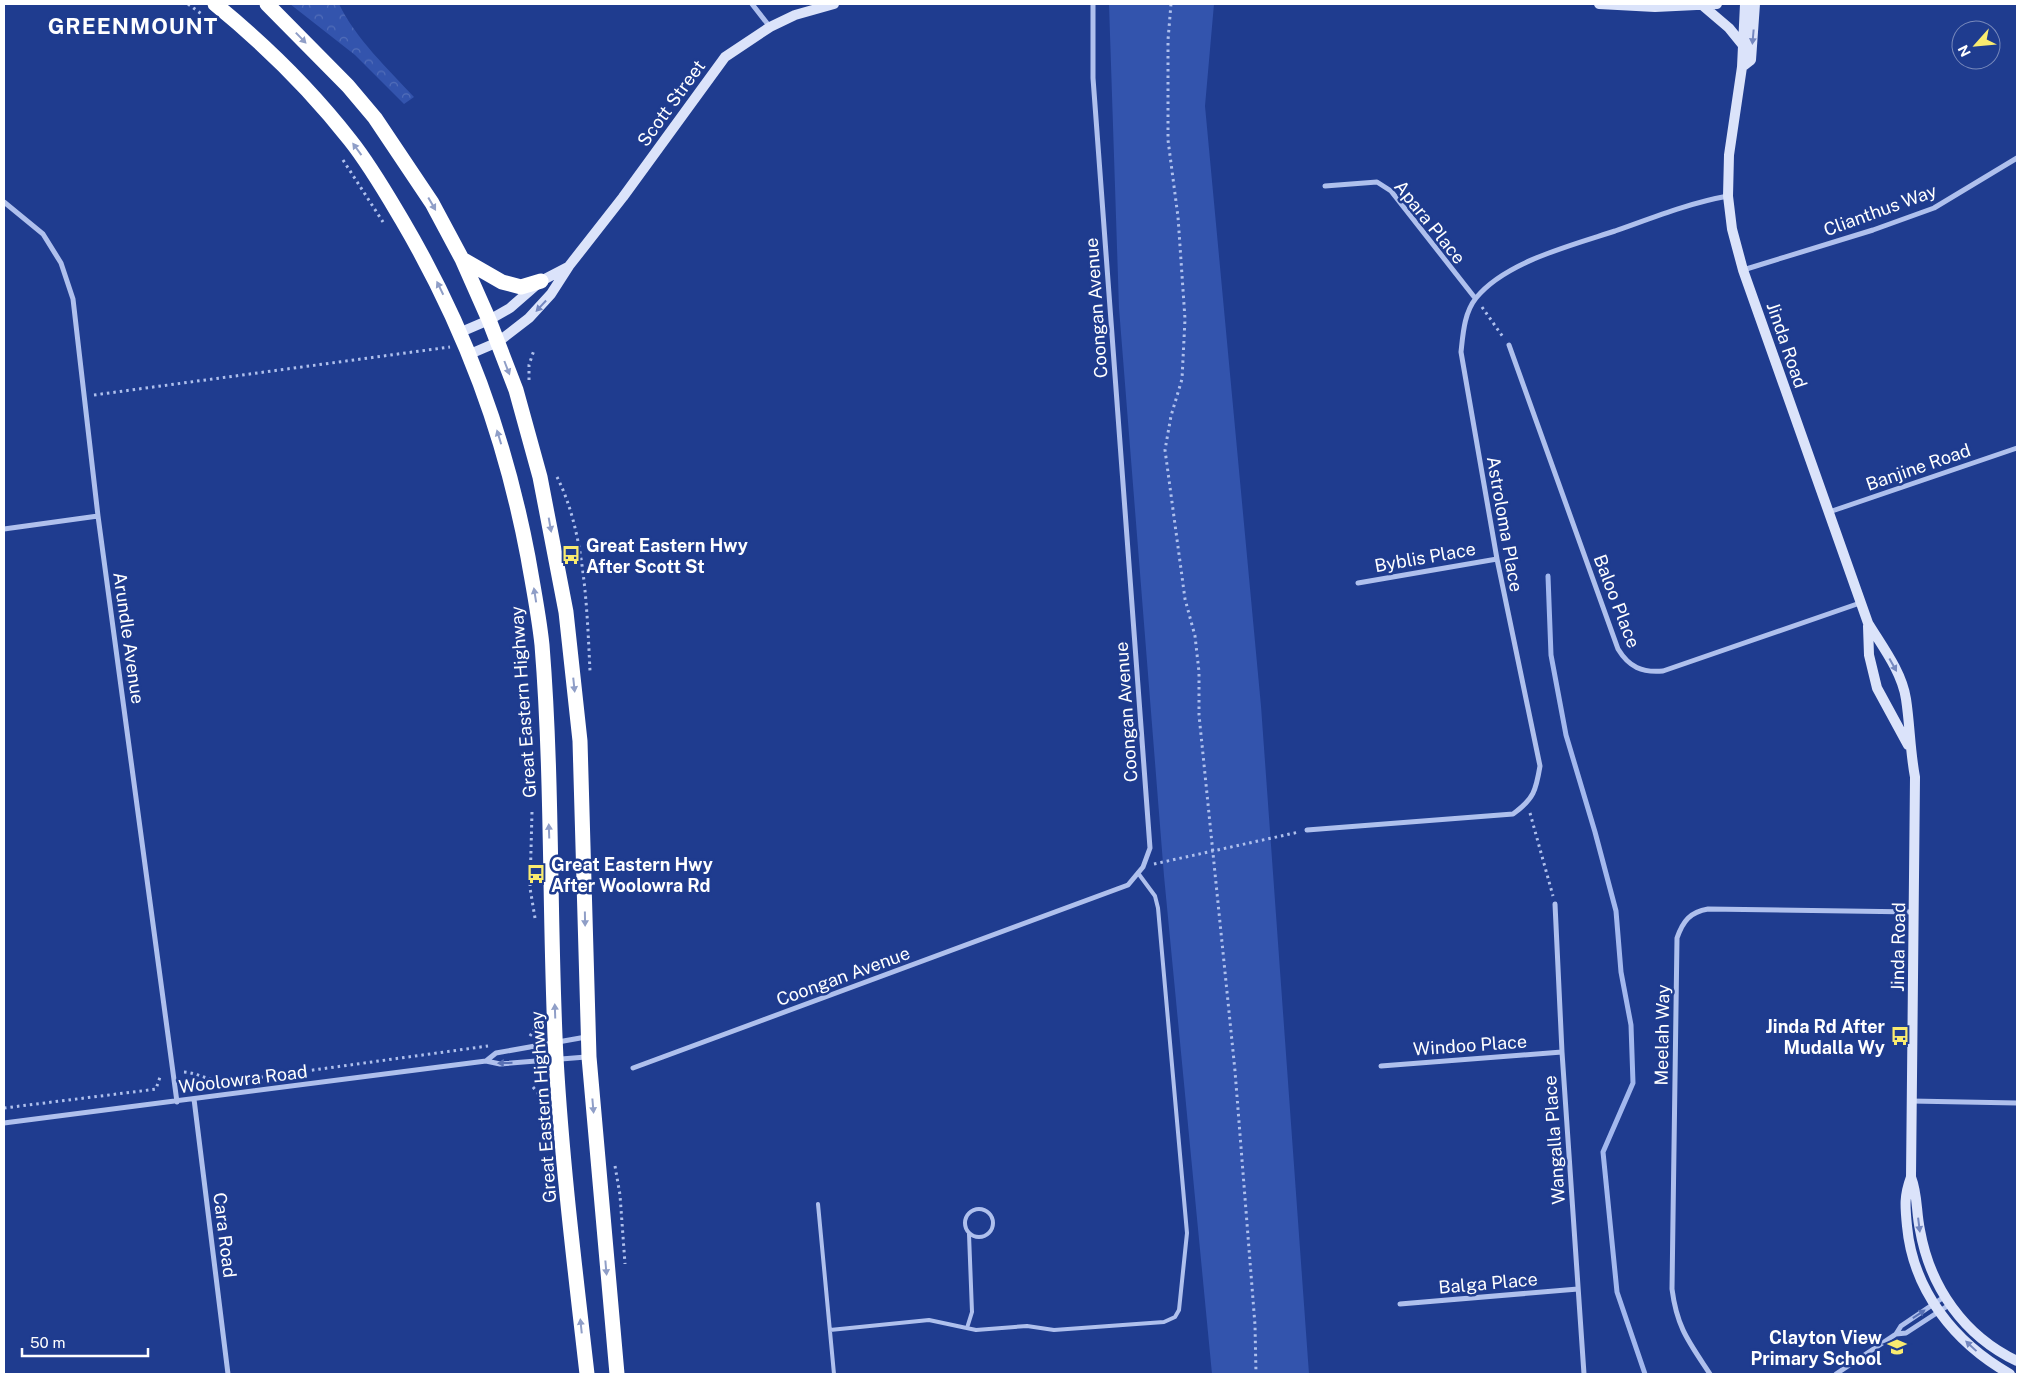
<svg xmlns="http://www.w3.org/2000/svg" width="2021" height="1378" font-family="'Public Sans',sans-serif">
<defs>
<pattern id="forest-crowns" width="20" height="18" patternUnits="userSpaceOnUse" patternTransform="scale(1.25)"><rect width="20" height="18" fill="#3354ad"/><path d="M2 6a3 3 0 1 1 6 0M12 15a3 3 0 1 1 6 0" fill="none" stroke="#526eb9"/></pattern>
</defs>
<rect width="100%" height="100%" fill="#1f3c8f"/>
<path fill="url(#forest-crowns)" d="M290,4h49c17,35 49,65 75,93l-10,7 -49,-49z"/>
<path fill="#3354ad" d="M1109,4h105l-9,102 56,600 48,668h-97l-48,-498 -45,-568z"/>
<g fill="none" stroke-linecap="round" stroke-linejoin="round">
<path stroke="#a3b8ee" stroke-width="5" d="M1548,576l3,79 15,80 29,97 21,79 5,61 10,53 2,58 -30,69 14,140 28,82"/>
<path stroke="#afc0ed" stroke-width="3" stroke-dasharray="2.5 4" stroke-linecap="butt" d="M188,4l15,11
M1171,4l-3,36v100l10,77 7,102 -3,60 -11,37 -6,34 20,149 10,37 4,36v43l36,356 20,254 1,49
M343,160l40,62
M1482,307l21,30
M529,380v-15l5,-15
M94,395l356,-48
M557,477c28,55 30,133 33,194
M532,812l-2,76 5,30
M1530,813l23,83
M1154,864l145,-32
M530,1036l8,-13
M184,1072c15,1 27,10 42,10l262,-36
M533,1087l5,6 3,13 8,81
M4,1108l145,-18 7,-1 5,-15
M615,1166l5,29 5,69"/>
<path stroke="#afc0ed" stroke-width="4" d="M818,1204l16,170
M965 1223a14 14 0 1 1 28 0a14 14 0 1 1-28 0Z
M967,1328l5,-16 -3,-78
M830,1330l99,-10 47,10 51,-4 27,4 110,-8 11,-5 4,-7 8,-77 -29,-325 -3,-12 -17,-23"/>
<path stroke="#afc0ed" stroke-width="5" d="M752,4l18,23
M1325,186l52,-4 14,9 84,107
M4,202l39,32 18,29 12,36 25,217 79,586
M1743,270l130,-40 61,-22 83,-50
M1509,345l109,304c11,18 24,24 45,22l197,-68
M1829,512l188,-64
M4,529l94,-13
M1358,583l139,-24
M1307,830l206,-16c21,-15 23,-24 27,-48l-43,-207 -36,-207c2,-18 3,-39 15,-54 29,-36 96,-53 139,-67 37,-13 74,-28 113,-35
M1555,904l7,148 22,322
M486,1061l10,-8 90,-16
M1381,1066l181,-14
M633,1068l495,-183 15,-18 7,-19 -57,-770v-74
M194,1099l34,275
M1911,1101l106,2
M4,1123l482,-62 14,3 86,-7
M1400,1304l178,-15
M1896,1334l10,-1 43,-28
M1710,1374c-21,-32 -33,-46 -38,-85l5,-351c6,-17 13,-26 31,-29l207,3
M1836,1374l60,-40 5,-8 43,-29"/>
<path stroke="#dbe3fa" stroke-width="10" d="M1599,4l56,3 62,-3
M1745,4l-3,63 -13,88 -1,41 4,33 11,41 125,353c14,23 34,49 38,76 4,26 4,52 9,78l-4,400c7,18 5,35 9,53 10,57 44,106 97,131
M1702,5l27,23 13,16
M1742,67l9,-7 4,-56
M461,332l28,-12 21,-12 31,-27 27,-14
M470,354l28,-12 31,-24 22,-24 18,-28 54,-69 102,-140 45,-30 25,-12 39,-11
M1868,626l1,29 8,33 31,57
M1911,1177c-7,19 -6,29 -4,49 6,65 48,117 103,148"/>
<path stroke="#fff" stroke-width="15" d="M215,4c49,40 96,86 135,136 20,25 36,53 52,80 63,107 103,216 126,337 5,29 11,59 14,88 11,137 7,276 14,413 6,106 19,211 31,316
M267,4l81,82 27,32 57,85 30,56 27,61 27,70 24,87 26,135 14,129 9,316 28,317
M462,259l40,23 19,5 20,-6"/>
</g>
<defs><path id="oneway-solid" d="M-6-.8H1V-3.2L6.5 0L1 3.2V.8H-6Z" transform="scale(1.25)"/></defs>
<g fill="#7487bf">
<use href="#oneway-solid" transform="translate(1753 37) rotate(95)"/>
<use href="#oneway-solid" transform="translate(541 306) rotate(133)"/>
<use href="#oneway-solid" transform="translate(1893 665) rotate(61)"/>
<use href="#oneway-solid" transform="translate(1919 1225) rotate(83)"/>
<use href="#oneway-solid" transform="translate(1971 1346) rotate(-137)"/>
</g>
<g fill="#8f9ec7">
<use href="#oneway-solid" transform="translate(301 38) rotate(46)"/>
<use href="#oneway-solid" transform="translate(357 149) rotate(-126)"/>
<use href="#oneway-solid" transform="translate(432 204) rotate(60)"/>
<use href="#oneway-solid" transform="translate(440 288) rotate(-116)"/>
<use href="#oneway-solid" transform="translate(507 368) rotate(69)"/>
<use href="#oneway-solid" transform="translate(499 437) rotate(-107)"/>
<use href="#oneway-solid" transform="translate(550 525) rotate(80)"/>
<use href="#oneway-solid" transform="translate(535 595) rotate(-99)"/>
<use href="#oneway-solid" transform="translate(574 685) rotate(84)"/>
<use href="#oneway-solid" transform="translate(549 831) rotate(-92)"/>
<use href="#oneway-solid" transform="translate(585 919) rotate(89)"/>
<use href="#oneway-solid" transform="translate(555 1011) rotate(-92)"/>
<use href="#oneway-solid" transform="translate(593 1106) rotate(85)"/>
<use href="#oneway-solid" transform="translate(606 1268) rotate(85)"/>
<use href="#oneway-solid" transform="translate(581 1326) rotate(-96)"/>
</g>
<g fill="#5971b5">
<use href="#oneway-solid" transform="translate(505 1063) rotate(179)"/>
<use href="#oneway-solid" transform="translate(1919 1314) rotate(-34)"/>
</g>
<defs>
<g id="bus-bare" transform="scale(1.5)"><path d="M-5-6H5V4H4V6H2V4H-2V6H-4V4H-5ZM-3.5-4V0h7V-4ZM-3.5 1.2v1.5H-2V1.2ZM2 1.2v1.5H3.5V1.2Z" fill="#faeb6f" stroke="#1f3c8f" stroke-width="2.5" paint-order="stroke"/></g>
<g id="school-bare" transform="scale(1.5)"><path d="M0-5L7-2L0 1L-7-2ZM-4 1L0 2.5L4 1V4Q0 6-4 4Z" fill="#faeb6f" stroke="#1f3c8f" stroke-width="2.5" paint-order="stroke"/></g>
</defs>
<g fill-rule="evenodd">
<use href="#bus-bare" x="571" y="555"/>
<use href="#bus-bare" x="536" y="874"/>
<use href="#bus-bare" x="1900" y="1036"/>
<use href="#school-bare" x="1897" y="1347"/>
</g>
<g text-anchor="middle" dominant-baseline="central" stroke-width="5" stroke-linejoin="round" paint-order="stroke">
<g font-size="18" fill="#fff" stroke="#1f3c8f">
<text transform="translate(671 103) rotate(-54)">Scott Street</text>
<text transform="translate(1880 210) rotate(-20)">Clianthus Way</text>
<text transform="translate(1430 222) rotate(51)">Apara Place</text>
<text transform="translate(1096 308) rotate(-94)">Coongan Avenue</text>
<text transform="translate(1787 345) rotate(71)">Jinda Road</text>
<text transform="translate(1918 467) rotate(-19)">Banjine Road</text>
<text transform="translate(1505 524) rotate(80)">Astroloma Place</text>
<text transform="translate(1425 557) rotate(-10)">Byblis Place</text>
<text transform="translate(1617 601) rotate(69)">Baloo Place</text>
<text transform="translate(129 638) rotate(82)">Arundle Avenue</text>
<text transform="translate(523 702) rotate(-94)">Great Eastern Highway</text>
<text transform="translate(1126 712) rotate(-94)">Coongan Avenue</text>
<text transform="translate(1898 947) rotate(-89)">Jinda Road</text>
<text transform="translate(843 976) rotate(-20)">Coongan Avenue</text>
<text transform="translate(1662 1035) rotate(-89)">Meelah Way</text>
<text transform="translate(1470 1045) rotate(-4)">Windoo Place</text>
<text transform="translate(243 1079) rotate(-7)">Woolowra Road</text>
<text transform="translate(543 1107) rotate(-94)">Great Eastern Highway</text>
<text transform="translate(1554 1140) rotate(-94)">Wangalla Place</text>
<text transform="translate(225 1235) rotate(83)">Cara Road</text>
<text transform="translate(1488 1283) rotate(-5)">Balga Place</text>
</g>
<g font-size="18" font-weight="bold" fill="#fff" stroke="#1f3c8f" text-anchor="start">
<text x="586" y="545">Great Eastern Hwy<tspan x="586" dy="21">After Scott St</tspan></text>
<text x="551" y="864">Great Eastern Hwy<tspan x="551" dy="21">After Woolowra Rd</tspan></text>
<text x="1885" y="1026" text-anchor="end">Jinda Rd After<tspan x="1885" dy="21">Mudalla Wy</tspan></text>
<text x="1882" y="1337" text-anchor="end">Clayton View<tspan x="1882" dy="21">Primary School</tspan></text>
</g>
<g font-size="22" font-weight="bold" letter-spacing="1" fill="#fff" stroke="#1f3c8f">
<text x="133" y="26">GREENMOUNT</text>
</g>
</g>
<rect width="2021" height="1378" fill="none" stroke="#ffffff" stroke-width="10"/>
<g transform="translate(1976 45) rotate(243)"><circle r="24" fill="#1f3c8f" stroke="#798abc"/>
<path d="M0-4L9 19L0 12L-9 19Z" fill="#faeb6f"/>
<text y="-8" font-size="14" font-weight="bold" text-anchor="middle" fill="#ffffff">N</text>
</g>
<path d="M22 1348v8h126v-8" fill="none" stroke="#ffffff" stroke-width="2.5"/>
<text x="30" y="1348" font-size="15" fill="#ffffff" stroke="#1f3c8f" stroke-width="4" paint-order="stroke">50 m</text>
</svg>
